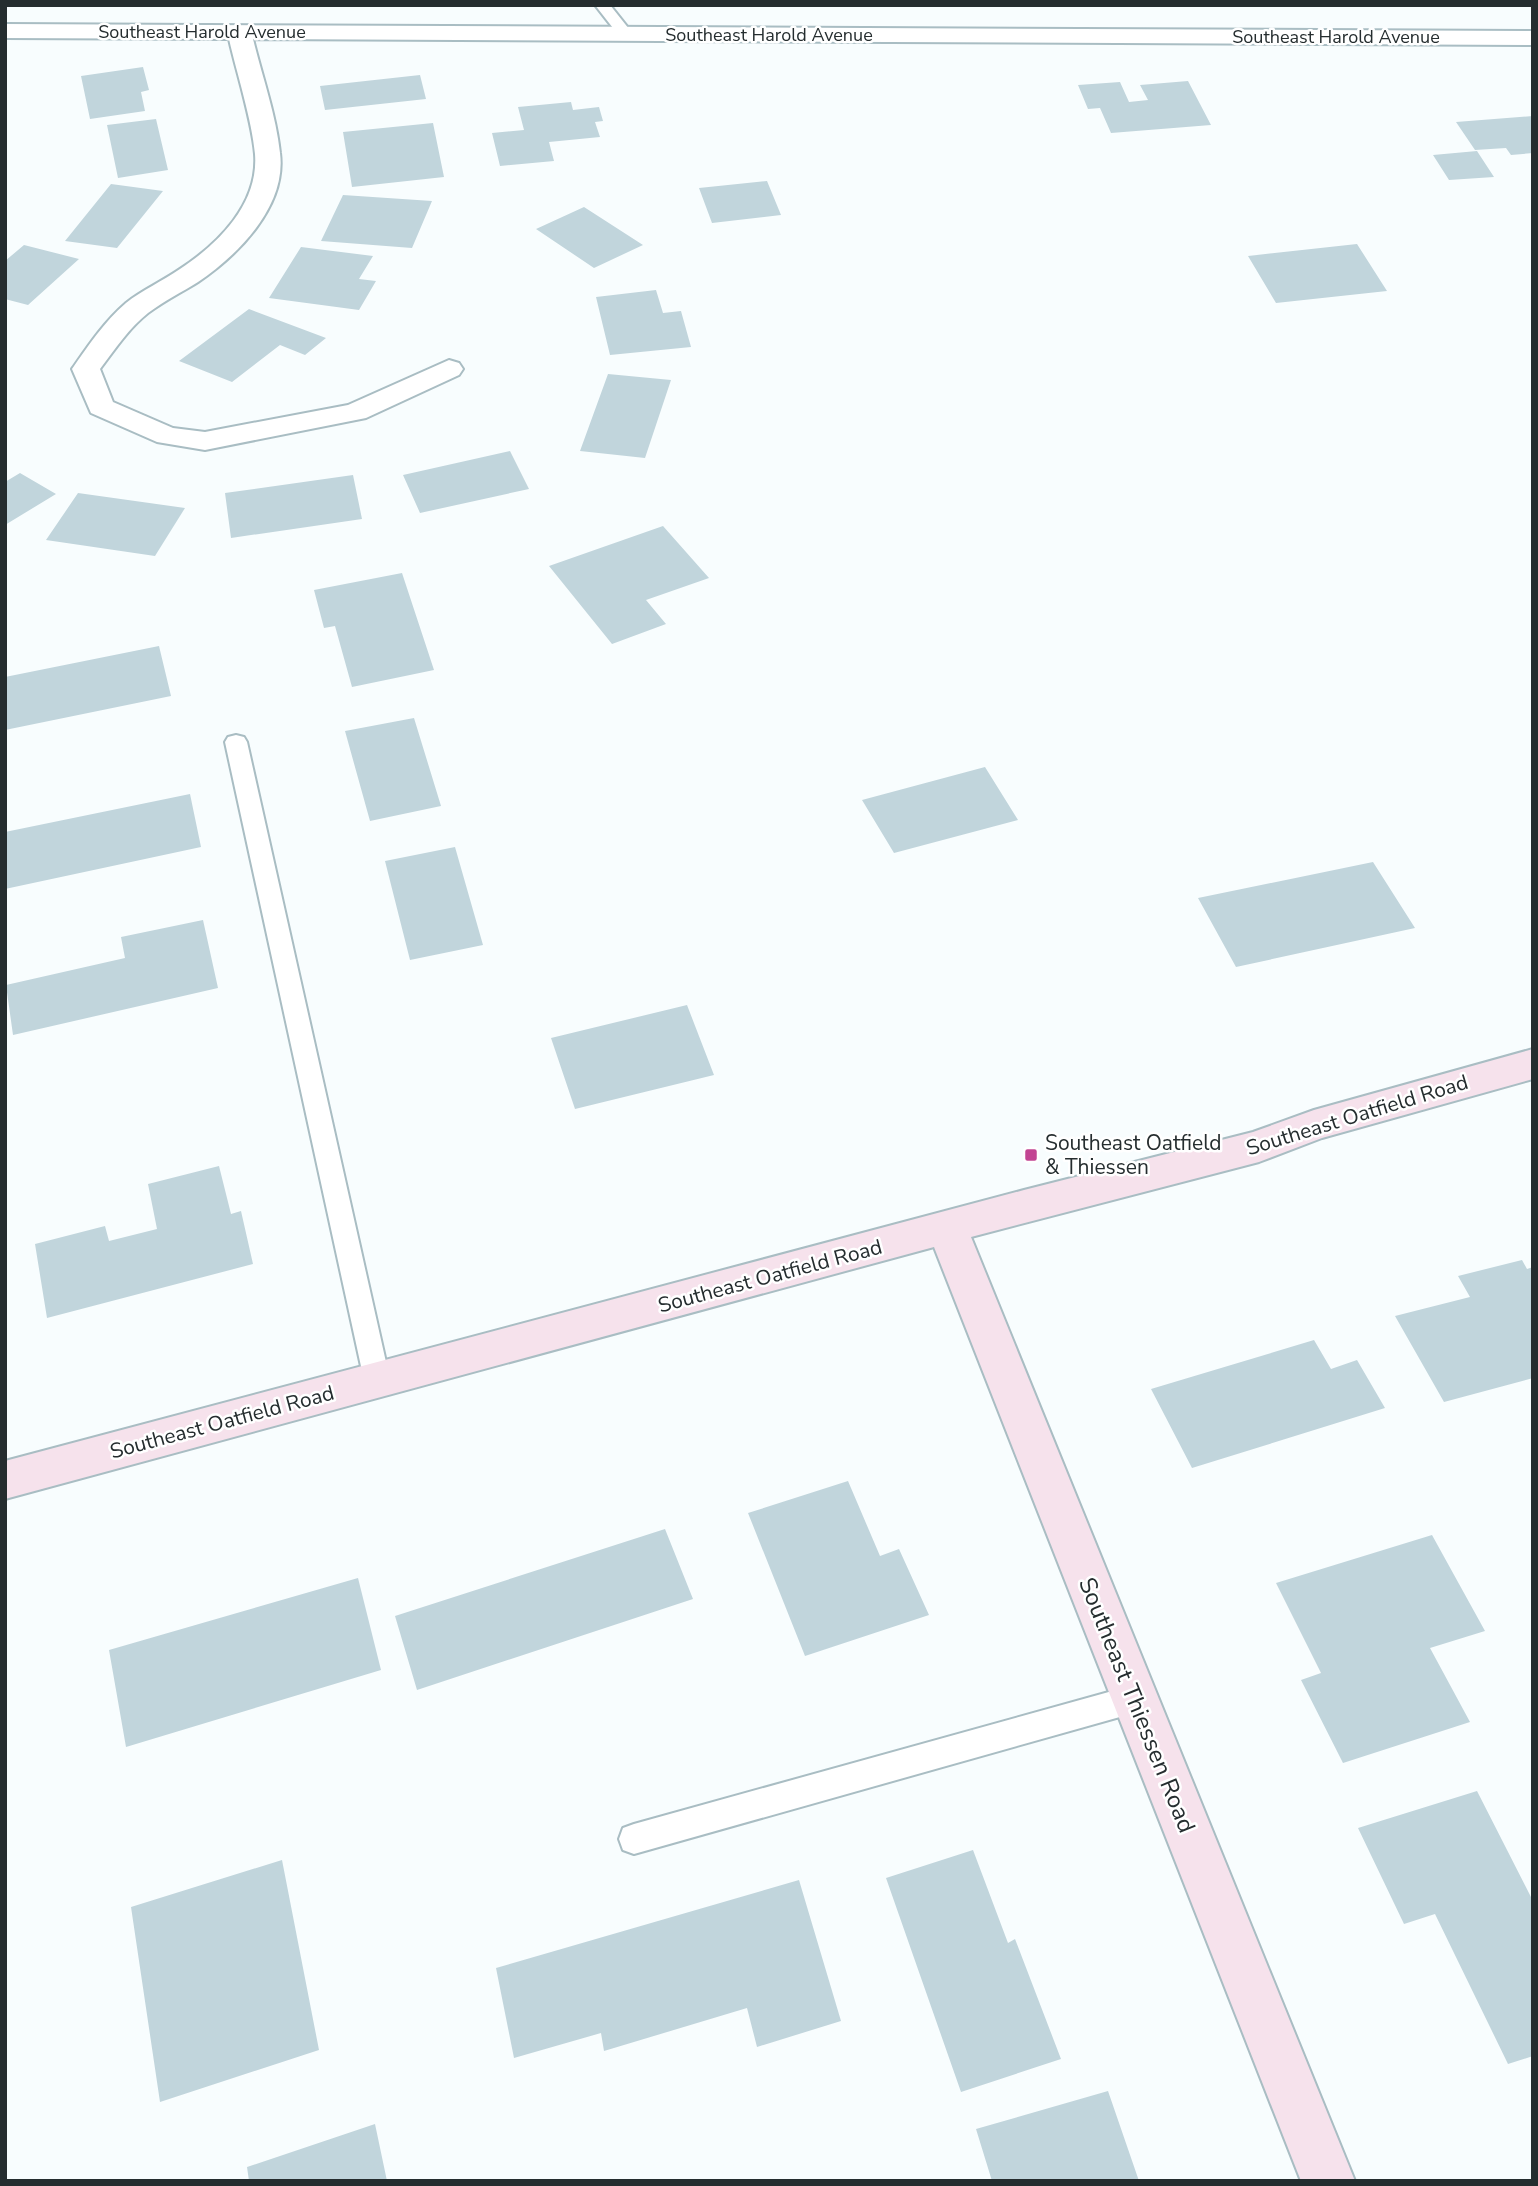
<svg xmlns="http://www.w3.org/2000/svg" width="1538" height="2186" font-family="'Nunito Sans',sans-serif">
<rect width="100%" height="100%" fill="#f8fdfe"/>
<path fill="#c1d5dc" d="M143,67l6,23 -8,2 4,19 -55,8 -9,-43z
M420,75l6,24 -101,11 -5,-24z
M1188,81l23,44 -100,8 -11,-25 -12,1 -10,-24 42,-3 9,20 19,-2 -8,-15z
M571,102l2,8 26,-3 4,14 -8,1 5,15 -51,5 5,19 -54,5 -8,-33 32,-3 -6,-23z
M1533,116v37l-22,2 -5,-7 -31,2 -19,-28z
M156,119l12,51 -50,8 -11,-53z
M433,123l11,54 -92,10 -9,-55z
M1477,151l17,26 -45,3 -16,-25z
M767,181l14,34 -69,8 -13,-35z
M111,184l52,7 -46,57 -52,-7z
M343,195l89,6 -20,47 -91,-7z
M584,207l59,38 -49,23 -58,-39z
M1357,244l30,47 -111,12 -28,-47z
M24,245l55,14 -51,46 -23,-6v-38z
M301,247l72,9 -14,23 17,2 -17,29 -90,-12z
M656,290l7,23 18,-2 10,36 -81,8 -14,-58z
M249,309l77,29 -21,17 -25,-10 -48,37 -53,-21z
M608,374l63,6 -26,78 -65,-7z
M510,451l19,38 -109,24 -17,-38z
M20,473l36,21 -51,31v-43z
M353,475l9,44 -131,19 -6,-45z
M78,493l107,15 -30,48 -109,-16z
M663,526l46,52 -63,22 20,24 -54,20 -63,-78z
M402,573l32,97 -82,17 -17,-61 -11,2 -10,-38z
M159,646l12,50 -166,34v-53z
M414,718l27,88 -71,15 -25,-90z
M985,767l33,53 -124,33 -32,-53z
M190,794l11,53 -196,42v-57z
M455,847l28,98 -73,15 -25,-99z
M1373,862l42,66 -179,39 -38,-69z
M203,920l15,68 -205,47 -7,-50 119,-27 -4,-21z
M687,1005l27,70 -139,34 -24,-71z
M219,1166l12,48 10,-3 12,53 -206,54 -12,-74 70,-18 4,15 48,-12 -9,-45z
M1522,1260l5,9 6,-2v111l-89,24 -49,-86 75,-19 -12,-21z
M1314,1340l17,29 26,-9 28,48 -193,60 -41,-79z
M848,1481l32,75 19,-7 30,66 -124,41 -57,-143z
M665,1529l28,70 -276,91 -22,-74z
M1432,1535l53,96 -55,17 40,74 -127,41 -42,-83 20,-7 -45,-90z
M358,1578l23,92 -255,77 -17,-97z
M1477,1791l56,110v155l-25,8 -73,-150 -31,10 -46,-96z
M973,1850l35,93 7,-4 46,120 -100,33 -75,-214z
M282,1860l37,190 -159,52 -29,-195z
M799,1880l42,141 -84,26 -10,-39 -143,43 -3,-18 -87,25 -18,-90z
M1108,2091l31,90h-147l-16,-52z
M375,2124l12,57h-138l-2,-14z"/>
<g fill="none" stroke-linecap="round" stroke-linejoin="round">
<g stroke="#a9bdc3" stroke-width="4">
<path id="service" d="M595,5h15l23,29 -3,3h-10z
M236,735l8,2 3,5 143,638 -3,8 -10,4 -10,-4 -3,-8 -139,-638 3,-5z
M1134,1685l11,4 4,10 -4,10 -11,4 -500,141 -11,-4 -4,-11 4,-11 11,-4z"/>
</g>
<g stroke="#a9bdc3" stroke-width="4">
<path id="minor" d="M5,24l1528,7v14l-1280,-6c9,37 23,76 27,114 7,53 -42,102 -82,129 -16,10 -34,19 -50,31 -19,15 -33,36 -48,56l13,33 60,26 32,4 143,-27 101,-45 10,3 4,6 -4,6 -93,43 -161,32 -48,-8 -66,-29 -19,-44c16,-23 32,-47 54,-66 16,-13 37,-22 54,-34 38,-25 79,-65 75,-115 -3,-34 -18,-80 -26,-115l-224,-1z"/>
</g>
<g stroke="#a9bdc3" stroke-width="4">
<path id="secondary" d="M1533,1049v30l-211,59 -63,24 -288,75 384,944h-54l-367,-934 -929,252v-38l1019,-271 229,-58 61,-22z"/>
</g>
<use href="#service" fill="#fff" fill-rule="evenodd"/>
<use href="#minor" fill="#fff" fill-rule="evenodd"/>
<use href="#secondary" fill="#f6e2ec" fill-rule="evenodd"/>
</g>
<rect fill="#c24492" stroke="#fff" stroke-width="2.5" x="1024" y="1148" width="14" height="14" rx="3.5"/>
<g text-anchor="middle" dominant-baseline="central" stroke-width="5" stroke-linejoin="round" paint-order="stroke">
<g font-size="18" fill="#252d2f" stroke="#fff">
<text x="202" y="32">Southeast Harold Avenue</text>
<text x="769" y="35">Southeast Harold Avenue</text>
<text x="1336" y="37">Southeast Harold Avenue</text>
</g>
<g font-size="21" fill="#252d2f" stroke="#fff">
<text transform="translate(1357 1115) rotate(-17)">Southeast Oatfield Road</text>
<text transform="translate(770 1276) rotate(-15)">Southeast Oatfield Road</text>
<text transform="translate(222 1422) rotate(-15)">Southeast Oatfield Road</text>
</g>
<g font-size="21" fill="#252d2f" stroke="#fff" text-anchor="start">
<text x="1045" y="1143">Southeast Oatfield<tspan x="1045" dy="24">&amp; Thiessen</tspan></text>
</g>
<g font-size="24" fill="#252d2f" stroke="#fff">
<text transform="translate(1137 1705) rotate(68)">Southeast Thiessen Road</text>
</g>
</g>
<rect width="1538" height="2186" fill="none" stroke="#252d2f" stroke-width="14"/>
</svg>
